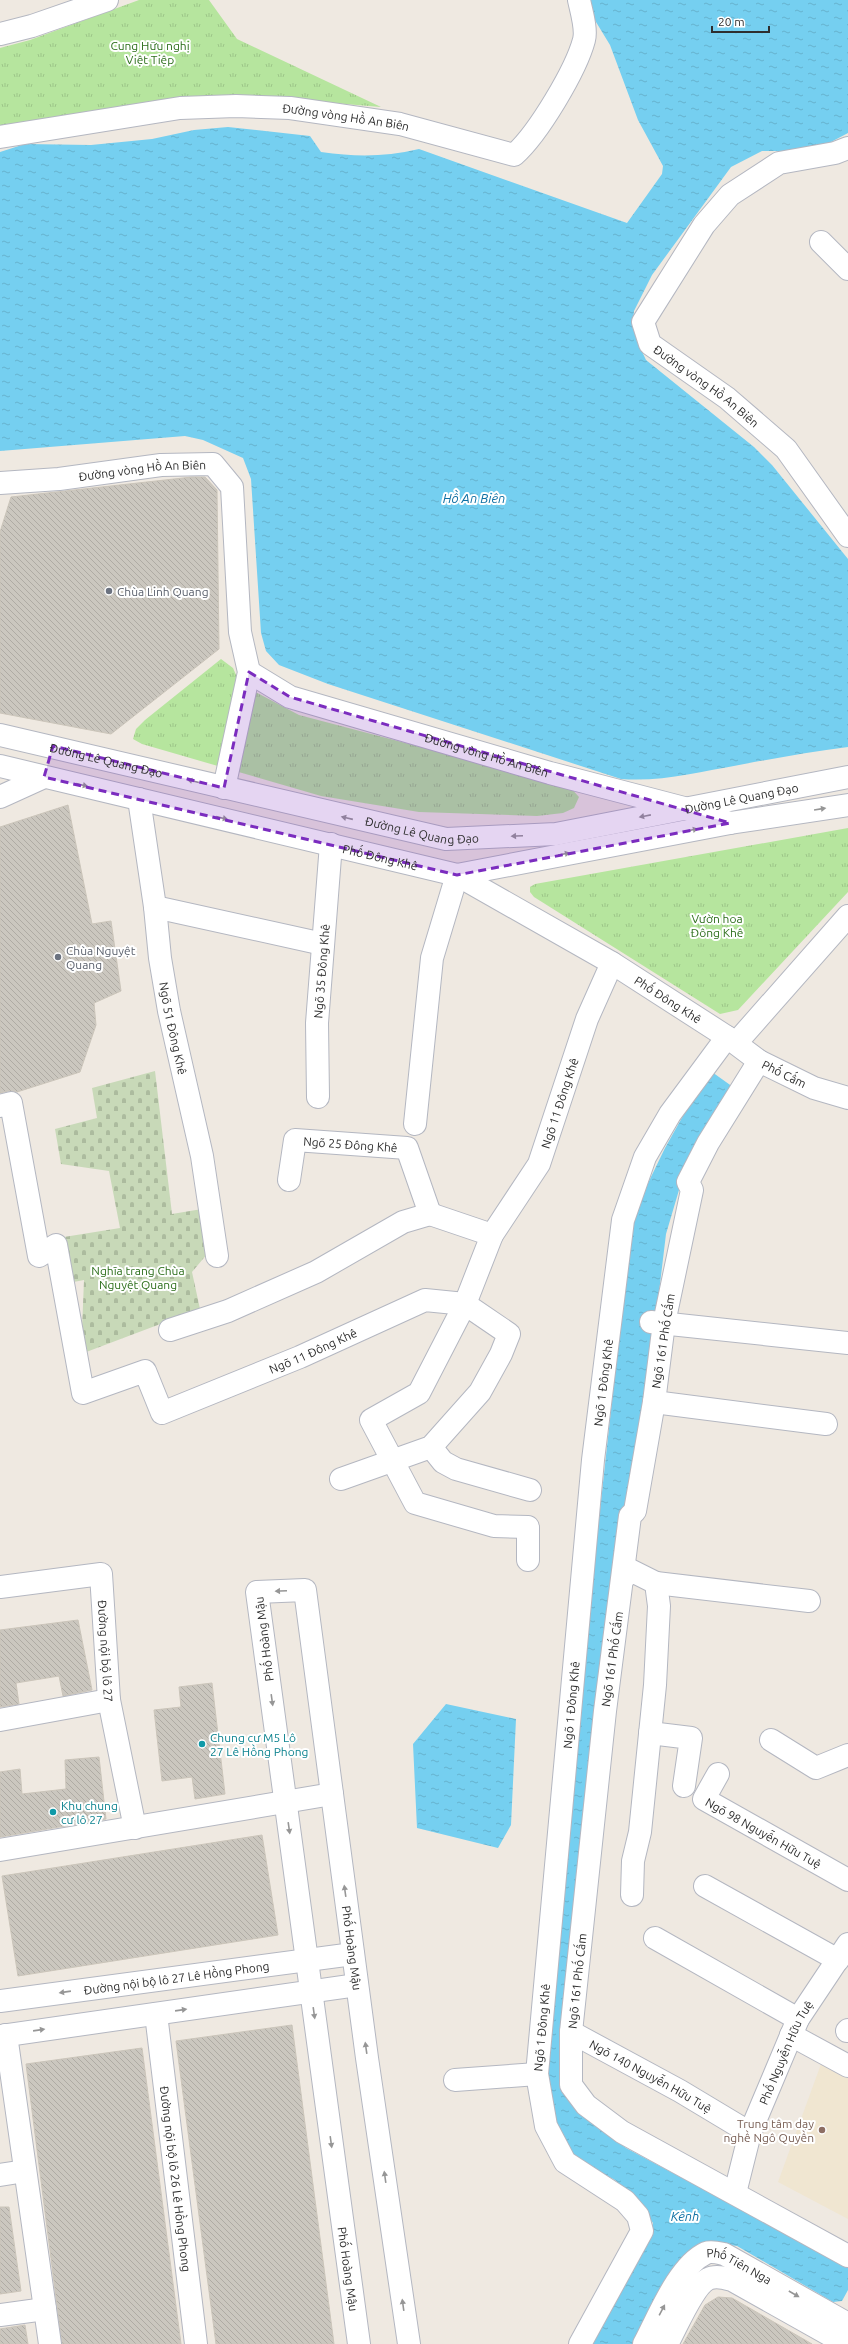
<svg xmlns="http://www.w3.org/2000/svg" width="848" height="2344" font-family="Ubuntu,sans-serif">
<defs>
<pattern id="cemetery-stones" width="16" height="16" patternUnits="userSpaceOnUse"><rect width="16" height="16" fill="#c8d9b8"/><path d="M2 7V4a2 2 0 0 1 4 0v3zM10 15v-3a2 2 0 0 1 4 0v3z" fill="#acbb9e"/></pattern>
<pattern id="park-tufts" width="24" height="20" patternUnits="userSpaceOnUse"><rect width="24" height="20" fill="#b6e59e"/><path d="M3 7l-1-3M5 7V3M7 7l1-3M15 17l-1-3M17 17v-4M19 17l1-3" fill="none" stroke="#9dc588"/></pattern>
<pattern id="water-ripples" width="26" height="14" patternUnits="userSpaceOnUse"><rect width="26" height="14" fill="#75cff0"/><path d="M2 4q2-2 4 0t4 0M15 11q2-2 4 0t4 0" fill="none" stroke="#66b2ce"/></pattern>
<pattern id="building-back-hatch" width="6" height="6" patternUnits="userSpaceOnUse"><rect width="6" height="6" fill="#cbc7bf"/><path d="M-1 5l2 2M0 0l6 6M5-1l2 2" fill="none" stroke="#afaba4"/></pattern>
</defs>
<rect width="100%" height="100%" fill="#efe9e1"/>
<path fill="#f0e6d1" d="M821,2064l27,14v141l-70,-37z"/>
<path fill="url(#cemetery-stones)" d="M155,1071l17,143 30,-5 6,44 -16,19 8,37 -119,45 3,-74 -26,5 6,-48 56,-9 -11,-57 -48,-7 -6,-35 42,-11 -5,-30z"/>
<path fill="url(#park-tufts)" d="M139,0h70l28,39 144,68 -96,-8 -285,28v-79l30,-8z
M221,659l12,9 7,16 59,31 270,71 10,11 -5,11 -11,5 -26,3 -118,-4 -98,-16 -179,-52 -9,-5 3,-10 9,-9z
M848,828v64l-110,118 -18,4 -186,-117 -4,-5v-5l5,-3z"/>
<path fill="url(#water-ripples)" d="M585,0h263v133l-17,9 -30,9h-39l-31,16 -79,108 -18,36 -1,13 4,17 9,19 108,87 18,18 76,94v188c-37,5 -73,11 -109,18 -40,7 -77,17 -118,14l-293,-95 -49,-19 -13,-14 -5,-18 -10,-154 -8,-21 -40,-18 -18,-4 -185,15v-299l25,-8 66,1 61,-6 42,-9 34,-3 82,9 11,16c36,5 63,5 98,-3l208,74 35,-49 1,-8 -25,-46 -28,-75 -14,-23z
M712,1072l21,15 -32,52 -22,51 -13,44 -43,359 -46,470 6,53 43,32 219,117 3,3v22l-6,11 -9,1 -96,-56 -29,-4 -13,4 -27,33 -36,65h-41l57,-103 5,-18 -18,-24 -20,-19 -44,-23 -15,-23 -12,-58 50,-511 32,-292 10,-65 29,-60 28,-50z
M446,1704l70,15 -5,106 -13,23 -81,-20 -4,-84z"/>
<path fill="url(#building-back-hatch)" stroke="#cbc5ba" d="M192,477h13l12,13 2,159 -108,85 -111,-21v-181l11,-35z
M68,805l24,119 19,-3 10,70 -27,12 2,22 -16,47 -63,20 -9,-1 -8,2v-266z
M78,1620l14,70 -29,6 -4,-20 -43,7 3,21 -19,3v-77z
M212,1683l13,111 -30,5 -3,-22 -30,4 -8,-71 27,-3 -2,-20z
M99,1757l7,62 -106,18v-65l20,-3 2,25 44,-5 -1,-29z
M262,1835l16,100 -260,41 -16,-100z
M292,2025l42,319h-118l-40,-303z
M142,2048l39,296h-119l-36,-280z
M0,2207h9l12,84 -21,3z
M718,2297l14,1 80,46h-129l22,-39z
M25,2325l3,19h-28v-15z"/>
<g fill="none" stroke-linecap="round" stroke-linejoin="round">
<g stroke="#b4b7c1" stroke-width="24">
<g id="minor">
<path d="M0,34l32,-8 75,-26"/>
<path id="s1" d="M0,137l180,-29 56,-2 54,2 110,16 114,31c24,-21 62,-85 70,-115 3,-11 -3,-30 -5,-40"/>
<path id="s2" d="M848,148l-13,5 -56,10 -49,32 -26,30 -61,97 7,22 77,54 59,51 62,87"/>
<path d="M821,242l27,27"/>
<path id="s3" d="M0,483l59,-4 102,-14 52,-1 19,23 8,145 9,40 -25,116"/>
<path id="s4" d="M249,672l41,25 260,76 134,35 46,15"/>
<path id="s5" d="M0,735l446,104 110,-5 292,-57"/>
<path id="s6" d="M0,766l457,109 155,88 115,74 32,24 55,27 34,10"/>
<path d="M0,797l44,-20"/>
<path id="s7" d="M139,799l16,108 5,51 9,53 33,145 15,100"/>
<path d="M457,875l273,-52 118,-18"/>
<path d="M155,907l168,37"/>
<path d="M736,1043l112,-127"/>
<path d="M759,1061l-51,82 -20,39 4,8 -28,133 -10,79 -19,109 -5,5 -25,195 -34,321v53l15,20 36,27 226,124"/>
<path id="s8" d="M318,1097l-1,-74 14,-179"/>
<path id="s9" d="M0,1106l11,-3 28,153 17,-11 27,148 62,-22 17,42 138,-56 125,-57 40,4 44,30 -8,20 -21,38 -49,55 -90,32"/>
<path d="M415,1124l17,-166 25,-83"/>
<path id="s10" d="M289,1180l6,-40 112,8 23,66"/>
<path d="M430,1214l62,21"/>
<path d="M651,1322l197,21"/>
<path d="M170,1330l58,-19 88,-39 87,-50 27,-8"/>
<path d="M654,1402l172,22"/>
<path d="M431,1447l12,15 13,7 74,21"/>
<path id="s11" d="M528,1560v-33l-34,-1 -79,-23 -44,-83 48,-27 46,-89 27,-69 47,-71 48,-145 25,-56"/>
<path d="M623,1578l9,-7 24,12 3,23 -4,79 -15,147 -7,29 -1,34"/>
<path d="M656,1583l153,18"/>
<path id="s12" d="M0,1587l101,-13 8,126 26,128"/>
<path d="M0,1720l109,-20"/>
<path d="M650,1733l41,5 -7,48"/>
<path d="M771,1740l45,28 32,-13"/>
<path id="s13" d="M718,1774l-14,25 144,81"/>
<path d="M0,1850l332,-56"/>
<path d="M705,1886l133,74"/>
<path d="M655,1938l143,81"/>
<path id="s14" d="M0,2001l353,-47"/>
<path id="s15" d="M156,2014l40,330"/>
<path d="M847,2031l1,-1"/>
<path id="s16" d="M571,2032l109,59 70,42"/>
<path d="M6,2035l44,309"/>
<path d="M791,2035l57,31"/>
<path d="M0,2036l357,-51"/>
<path d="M455,2080l82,-6"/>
<path d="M0,2175l25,-4"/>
<path id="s17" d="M735,2193l15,-60 48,-114 50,-75"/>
<path d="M0,2315l45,-6"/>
<path id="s18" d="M359,2344l-102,-752 48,-2 62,468 42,286"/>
<path id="s19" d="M580,2344l62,-113 -4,-15 -13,-15 -60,-39 -19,-36 -9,-52 56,-614 30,-240 22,-63 25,-43 57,-77"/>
<path id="s20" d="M644,2344c14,-26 34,-78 62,-91 5,-2 13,0 18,1l124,70"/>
<path d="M667,2344c9,-15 26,-58 41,-65 8,-4 17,-1 24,1l114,64"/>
</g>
</g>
<use href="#minor" stroke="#fff" stroke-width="22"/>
</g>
<defs><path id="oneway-solid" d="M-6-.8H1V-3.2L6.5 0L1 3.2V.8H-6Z"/></defs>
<g fill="#969696">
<use href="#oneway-solid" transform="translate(193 781) rotate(-166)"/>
<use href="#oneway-solid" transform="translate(82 785) rotate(13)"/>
<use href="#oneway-solid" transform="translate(820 809) rotate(-9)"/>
<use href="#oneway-solid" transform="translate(645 816) rotate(169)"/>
<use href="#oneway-solid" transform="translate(222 818) rotate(13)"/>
<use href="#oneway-solid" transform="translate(347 818) rotate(-167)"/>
<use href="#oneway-solid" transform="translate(692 830) rotate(-11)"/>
<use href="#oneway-solid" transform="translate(517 836) rotate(177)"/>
<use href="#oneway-solid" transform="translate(564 854) rotate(-11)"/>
<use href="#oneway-solid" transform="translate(281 1591) rotate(178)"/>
<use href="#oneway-solid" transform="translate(272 1700) rotate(82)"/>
<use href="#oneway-solid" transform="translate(289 1828) rotate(82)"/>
<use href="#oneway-solid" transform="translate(345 1891) rotate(-98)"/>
<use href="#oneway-solid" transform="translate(65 1992) rotate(172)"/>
<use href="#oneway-solid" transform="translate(181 2010) rotate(-8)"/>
<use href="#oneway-solid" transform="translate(314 2013) rotate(82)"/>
<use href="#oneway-solid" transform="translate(39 2030) rotate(-8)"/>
<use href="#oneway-solid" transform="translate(366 2048) rotate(-98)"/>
<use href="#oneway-solid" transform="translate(331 2142) rotate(82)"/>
<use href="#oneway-solid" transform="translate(385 2177) rotate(-98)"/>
<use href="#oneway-solid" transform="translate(794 2294) rotate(30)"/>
<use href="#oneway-solid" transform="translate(403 2305) rotate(-98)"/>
<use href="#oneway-solid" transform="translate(662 2310) rotate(-62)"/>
</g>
<path fill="#7b2cbf" fill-opacity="0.2" stroke="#7b2cbf" stroke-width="3" stroke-dasharray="8 5" stroke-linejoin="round" d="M249,672l41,25 440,126 -273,52 -413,-98 9,-31 171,42z"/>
<g fill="#6b7280" stroke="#fff" stroke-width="1.5">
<circle cx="109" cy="591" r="4"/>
<circle cx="58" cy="957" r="4"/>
</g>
<g fill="#0f9aa8" stroke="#fff" stroke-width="1.5">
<circle cx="202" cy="1744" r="4"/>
<circle cx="53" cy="1812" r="4"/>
</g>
<circle fill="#8d6e63" stroke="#fff" stroke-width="1.5" cx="822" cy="2130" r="4"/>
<g text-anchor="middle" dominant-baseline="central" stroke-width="4" stroke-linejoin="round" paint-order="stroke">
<g font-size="12" fill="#2c6e1b" stroke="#fff">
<text x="150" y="45">Cung Hữu nghị<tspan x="150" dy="14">Việt Tiệp</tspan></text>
<text x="717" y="918">Vườn hoa<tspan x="717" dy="14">Đông Khê</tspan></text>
<text x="138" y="1270">Nghĩa trang Chùa<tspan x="138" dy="14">Nguyệt Quang</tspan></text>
</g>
<g font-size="12" fill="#2e2e2e" stroke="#fff">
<text stroke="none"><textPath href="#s1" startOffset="349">Đường vòng Hồ An Biên</textPath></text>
<text stroke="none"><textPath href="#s2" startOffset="377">Đường vòng Hồ An Biên</textPath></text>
<text stroke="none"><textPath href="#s3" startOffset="143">Đường vòng Hồ An Biên</textPath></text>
<text stroke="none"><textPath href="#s4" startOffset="253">Đường vòng Hồ An Biên</textPath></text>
<text stroke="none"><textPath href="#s5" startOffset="109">Đường Lê Quang Đạo</textPath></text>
<text stroke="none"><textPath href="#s5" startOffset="757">Đường Lê Quang Đạo</textPath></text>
<text stroke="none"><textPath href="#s5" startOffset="433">Đường Lê Quang Đạo</textPath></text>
<text stroke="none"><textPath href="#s6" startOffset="391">Phố Đông Khê</textPath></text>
<text stroke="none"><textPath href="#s8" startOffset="126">Ngõ 35 Đông Khê</textPath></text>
<text stroke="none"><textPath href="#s6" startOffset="715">Phố Đông Khê</textPath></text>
<text stroke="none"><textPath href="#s7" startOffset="232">Ngõ 51 Đông Khê</textPath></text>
<text stroke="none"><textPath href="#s6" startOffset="853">Phố Cấm</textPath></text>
<text stroke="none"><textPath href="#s11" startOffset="622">Ngõ 11 Đông Khê</textPath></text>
<text stroke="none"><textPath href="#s10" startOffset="96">Ngõ 25 Đông Khê</textPath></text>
<text transform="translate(663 1341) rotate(-81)">Ngõ 161 Phố Cấm</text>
<text stroke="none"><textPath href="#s9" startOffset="612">Ngõ 11 Đông Khê</textPath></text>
<text stroke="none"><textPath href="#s19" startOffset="1024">Ngõ 1 Đông Khê</textPath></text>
<text transform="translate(264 1639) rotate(-97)">Phố Hoàng Mậu</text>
<text stroke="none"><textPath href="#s12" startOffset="179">Đường nội bộ lô 27</textPath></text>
<text transform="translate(612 1659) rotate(-82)">Ngõ 161 Phố Cấm</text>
<text stroke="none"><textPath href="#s19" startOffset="700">Ngõ 1 Đông Khê</textPath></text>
<text stroke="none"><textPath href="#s13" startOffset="97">Ngõ 98 Nguyễn Hữu Tuệ</textPath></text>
<text stroke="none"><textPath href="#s18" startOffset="1168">Phố Hoàng Mậu</textPath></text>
<text stroke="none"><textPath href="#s14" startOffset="178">Đường nội bộ lô 27 Lê Hồng Phong</textPath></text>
<text transform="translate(577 1981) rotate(-84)">Ngõ 161 Phố Cấm</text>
<text stroke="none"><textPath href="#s19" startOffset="376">Ngõ 1 Đông Khê</textPath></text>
<text stroke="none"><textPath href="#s17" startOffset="150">Phố Nguyễn Hữu Tuệ</textPath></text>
<text stroke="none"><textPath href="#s16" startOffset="91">Ngõ 140 Nguyễn Hữu Tuệ</textPath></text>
<text stroke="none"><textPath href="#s15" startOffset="166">Đường nội bộ lô 26 Lê Hồng Phong</textPath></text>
<text transform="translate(348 2269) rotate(82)">Phố Hoàng Mậu</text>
<text stroke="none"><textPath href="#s20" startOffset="148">Phố Tiên Nga</textPath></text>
</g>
<g font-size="12" fill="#5b616d" stroke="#fff" text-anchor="start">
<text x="117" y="591">Chùa Linh Quang</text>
<text x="66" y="950">Chùa Nguyệt<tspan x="66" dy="14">Quang</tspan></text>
</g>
<g font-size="12" fill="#0d838f" stroke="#fff" text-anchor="start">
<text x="210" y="1737">Chung cư M5 Lô<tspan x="210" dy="14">27 Lê Hồng Phong</tspan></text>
<text x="61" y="1805">Khu chung<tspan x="61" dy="14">cư lô 27</tspan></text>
</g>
<g font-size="12" fill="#785e54" stroke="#fff" text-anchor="end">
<text x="814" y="2123">Trung tâm dạy<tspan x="814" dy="14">nghề Ngô Quyền</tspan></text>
</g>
<g font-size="13" font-style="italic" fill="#0d6fa3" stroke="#fff">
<text x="474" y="498">Hồ An Biên</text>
<text x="685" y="2216">Kênh</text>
</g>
</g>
<path d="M712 26v6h57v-6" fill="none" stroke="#2e2e2e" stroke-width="2"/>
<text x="718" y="26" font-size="12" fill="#2e2e2e" stroke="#ffffff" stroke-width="3" paint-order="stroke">20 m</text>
</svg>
